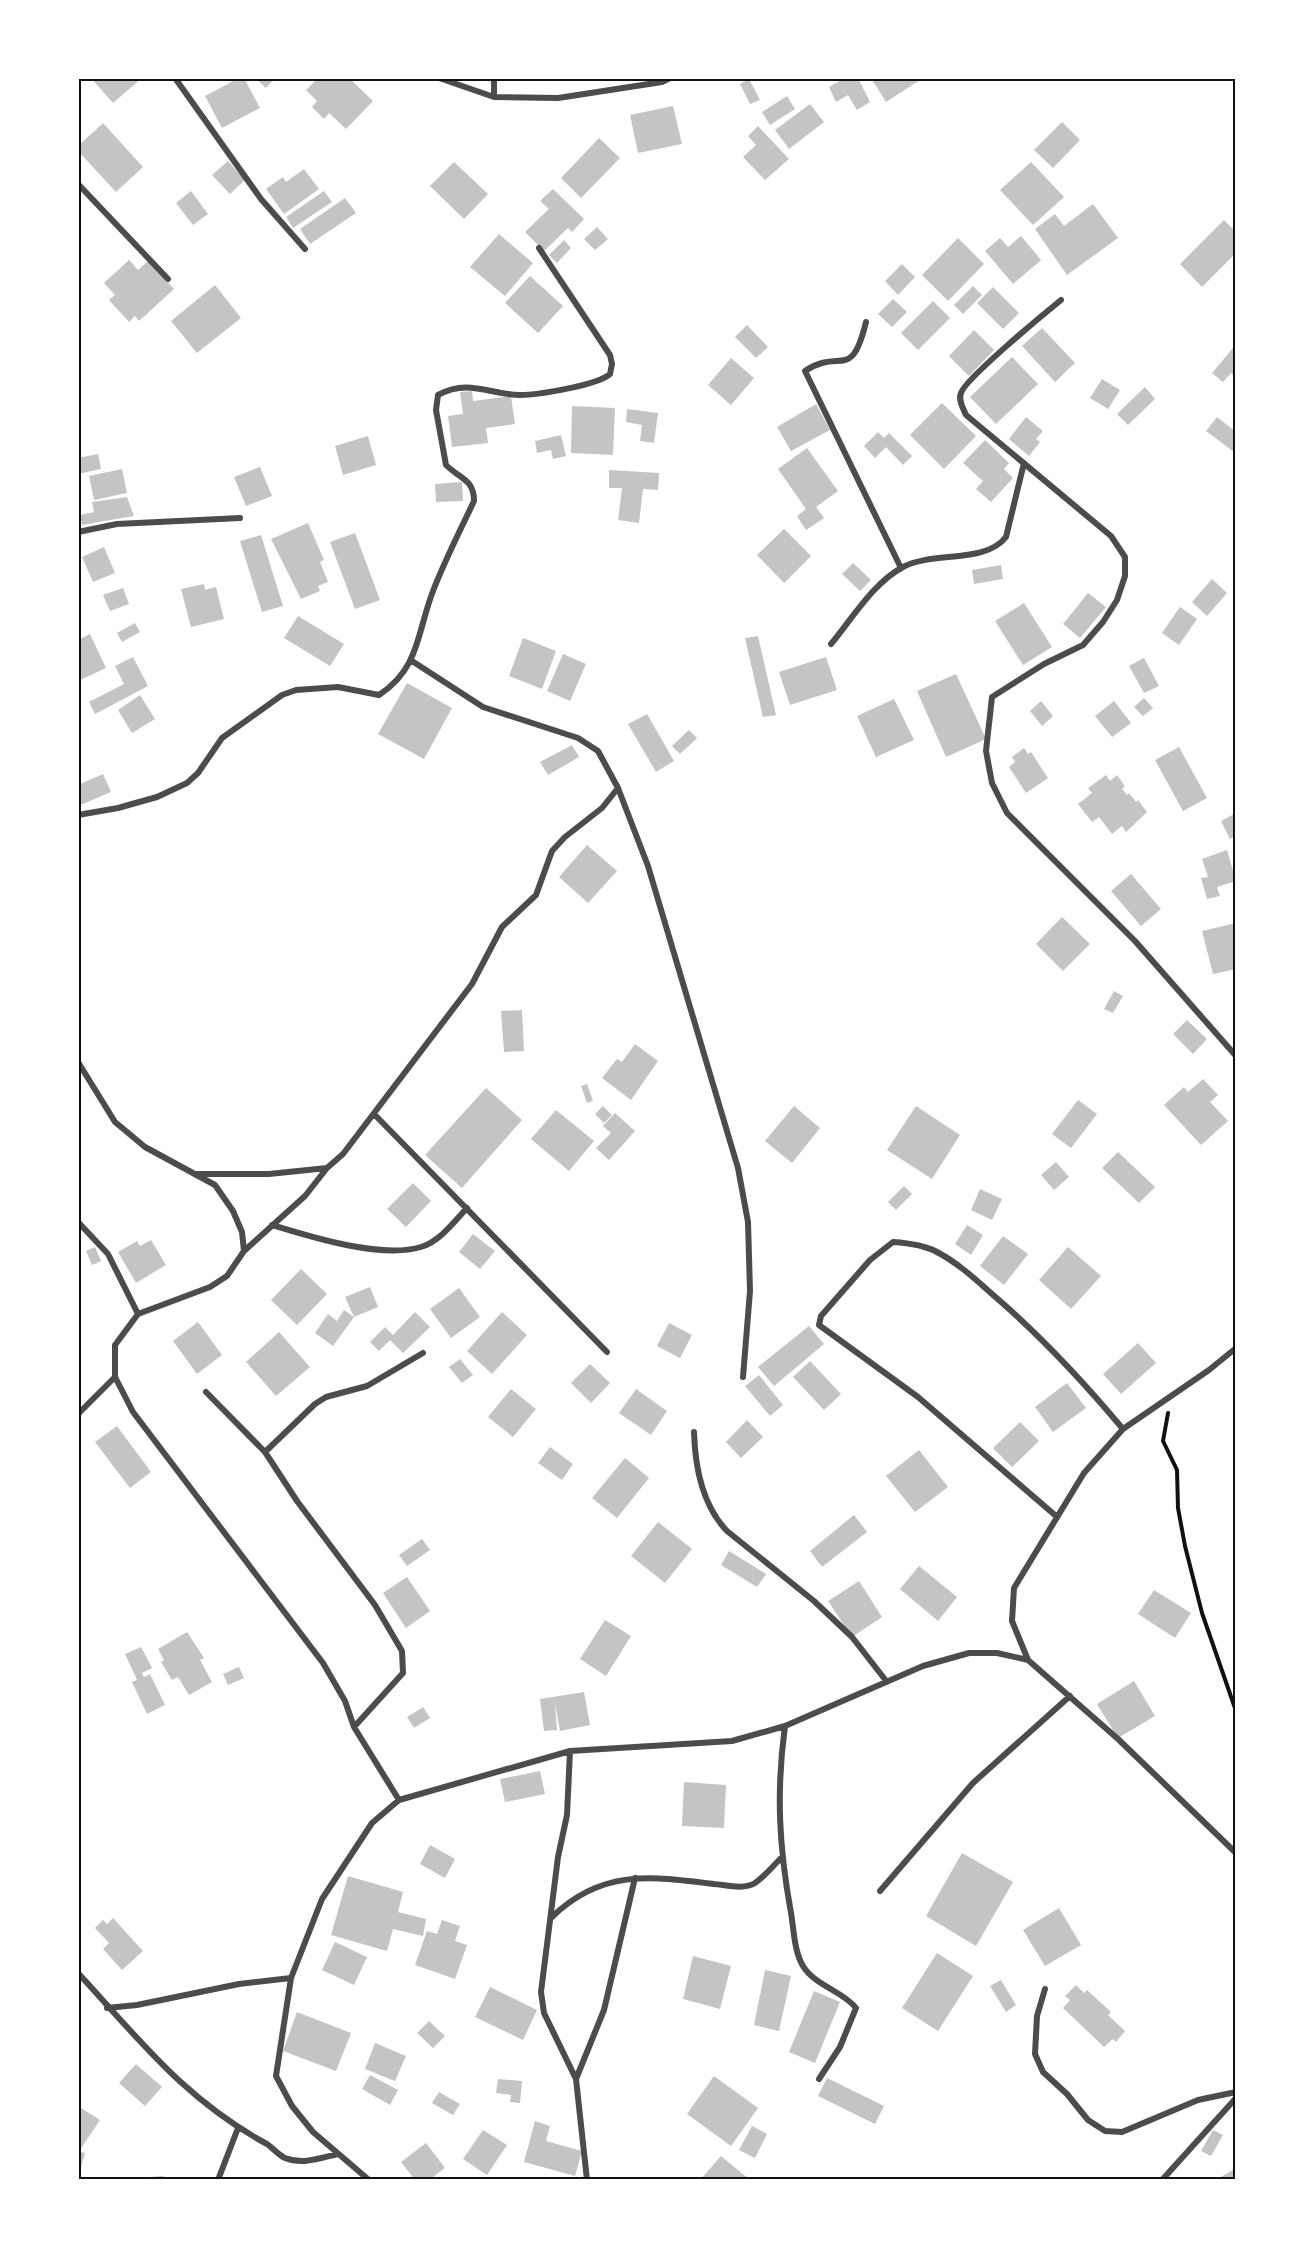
<svg xmlns="http://www.w3.org/2000/svg" width="1314" height="2258" font-family="Lato,sans-serif">
<rect width="100%" height="100%" fill="#fff"/>
<path fill="#c4c4c4" d="M91,78h51l-29,25z
M239,78h5l16,30 -38,20 -17,-32z
M255,78h20l-9,10z
M318,78h31l24,23 -27,28 -17,-16 -5,6 -12,-12 5,-6 -11,-11z
M845,78h13l12,24 -13,8 -9,-15 -12,7 -7,-15z
M871,78h52l-37,24z
M749,79l11,21 -10,4 -10,-20z
M787,96l8,13 -25,16 -8,-13z
M810,104l14,18 -35,27 -14,-19z
M673,106l9,38 -44,9 -8,-38z
M1062,122l18,18 -27,28 -19,-18z
M103,123l40,44 -27,25 -38,-41v-5z
M758,126l31,33 -24,21 -22,-23 13,-12 -8,-9z
M599,138l21,20 -39,40 -20,-20z
M228,161l17,19 -15,14 -18,-19z
M454,162l34,32 -24,25 -34,-33z
M1031,162l33,35 -31,28 -33,-35z
M304,169l15,20 -35,25 -18,-25 17,-12 3,5z
M553,189l31,30 -12,13 -4,-4 -24,23 -19,-19 24,-23 -9,-8z
M191,191l17,23 -15,11 -17,-22z
M324,191l8,11 -39,26 -7,-11z
M345,198l11,15 -46,31 -10,-15z
M1093,204l25,34 -51,37 -32,-46 20,-15 9,12z
M1224,220l12,12v21l-34,34 -22,-23z
M597,227l11,12 -13,11 -11,-11z
M499,234l34,29 -28,33 -35,-29z
M1021,236l20,24 -28,24 -28,-33 15,-13 8,9z
M958,238l26,26 -36,37 -26,-26z
M564,240l7,8 -14,15 -8,-8z
M129,260l9,10 10,-9 26,28 -35,32 -4,-5 -6,6 -20,-22 6,-5 -11,-12z
M902,264l13,13 -17,18 -13,-14z
M530,276l33,30 -25,27 -33,-30z
M215,285l26,33 -44,35 -26,-32z
M973,286l9,9 -19,19 -9,-9z
M993,287l26,26 -16,16 -26,-26z
M893,299l14,13 -15,15 -14,-13z
M933,301l17,17 -32,32 -17,-17z
M747,325l21,22 -12,11 -21,-21z
M1042,328l33,35 -20,19 -33,-36z
M974,330l20,20 -25,26 -20,-20z
M1233,348l3,3v23l-2,2 -3,-3 -8,9 -11,-9z
M1012,357l26,27 -42,40 -26,-27z
M731,358l23,20 -23,27 -23,-20z
M1102,379l18,11 -12,19 -18,-11z
M1145,387l10,12 -27,26 -11,-11z
M472,391l1,10 38,-5 4,28 -29,4 2,15 -36,4 -4,-31 15,-2 -3,-22z
M942,403l34,33 -32,33 -34,-34z
M816,404l14,26 -39,21 -14,-24z
M572,406l43,2 -2,47 -42,-2z
M627,409l31,4 -4,30 -14,-2 2,-16 -16,-3z
M1026,417l17,14 -7,8 4,3 -11,14 -20,-17z
M1217,417l19,15 -2,20 -28,-21z
M878,432l6,6 5,-5 23,23 -9,9 -17,-18 -11,11 -11,-12z
M561,435l5,21 -13,3 -2,-9 -14,3 -2,-12z
M368,436l8,29 -33,10 -8,-29z
M985,440l24,23 -5,6 9,9 -22,24 -15,-13 7,-8 -20,-18z
M807,448l31,43 -22,16 8,11 -18,12 -9,-14 9,-7 -28,-40z
M98,454l3,15 -23,5v-16z
M260,467l12,29 -26,10 -12,-29z
M122,469l5,24 -33,7 -5,-24z
M609,470l50,3 -1,17 -15,-1 -4,34 -21,-3 4,-32h-13z
M462,482l1,19 -27,1 -1,-18z
M127,497l7,19 -52,9 -2,-10 14,-3 -2,-10z
M308,523l16,37 -4,2 8,20 -10,4 2,5 -19,8 -30,-60z
M784,529l27,27 -27,27 -27,-28z
M355,533l25,67 -25,9 -25,-67z
M261,535l22,71 -21,6 -22,-71z
M104,547l11,26 -22,9 -11,-25z
M853,563l18,17 -11,11 -18,-17z
M1001,565l2,14 -29,5 -2,-14z
M1212,579l15,14 -20,23 -15,-14z
M204,584l1,6 11,-3 8,32 -33,8 -10,-38z
M123,588l6,16 -19,7 -7,-16z
M1088,593l18,14 -26,31 -17,-14z
M1024,603l28,44 -29,18 -28,-44z
M1180,607l17,12 -18,26 -17,-12z
M298,616l46,28 -14,22 -46,-28z
M135,623l5,9 -18,10 -5,-9z
M90,634l16,34 -28,13v-41z
M758,636l18,79 -13,2 -18,-79z
M523,638l33,13 -14,38 -33,-13z
M563,654l23,10 -16,37 -23,-10z
M133,657l15,29 -53,28 -6,-12 35,-18 -9,-18z
M826,657l11,33 -47,15 -11,-33z
M1144,658l15,28 -15,7 -15,-27z
M956,674l30,65 -40,18 -29,-66z
M407,683l45,25 -28,51 -46,-25z
M140,695l15,24 -23,14 -14,-23z
M1144,698l9,10 -10,8 -9,-9z
M894,699l20,41 -38,17 -19,-41z
M1041,701l12,15 -11,10 -12,-15z
M1114,701l17,22 -19,14 -17,-21z
M647,714l27,47 -18,11 -28,-48z
M689,730l8,8 -17,16 -8,-8z
M572,745l7,12 -31,18 -8,-13z
M1179,747l28,51 -24,13 -28,-51z
M1024,748l4,6 3,-2 17,26 -22,15 -17,-26 6,-5 -3,-5z
M103,774l8,18 -33,14v-21z
M1106,775l4,6 7,-6 8,11 -3,3 5,6 2,-2 7,9 2,-2 9,12 -21,20 -4,-6 -10,8 -13,-17 -7,5 -14,-18 14,-11 -4,-5z
M1236,813v23l-6,3 -9,-18z
M587,845l30,26 -29,32 -29,-26z
M1227,850l9,31 -19,6 3,9 -13,3 -6,-21 7,-1 -6,-18z
M1131,874l30,35 -20,17 -30,-35z
M1062,917l28,27 -27,27 -27,-27z
M1236,923v46l-23,5 -11,-43z
M1114,991l9,5 -10,17 -9,-4z
M522,1010l2,41 -20,1 -3,-41z
M1187,1020l20,19 -14,15 -20,-20z
M635,1044l23,17 -27,39 -29,-22 15,-19 5,3z
M1203,1079l15,16 -8,7 18,19 -27,24 -37,-40 20,-18 4,5z
M587,1084l6,17 -6,2 -6,-17z
M486,1088l36,32 -60,68 -37,-33z
M1078,1100l19,14 -26,34 -19,-14z
M603,1106l9,9 -8,8 -9,-9z
M794,1106l26,22 -28,35 -27,-22z
M916,1106l44,29 -28,44 -45,-29z
M556,1110l38,31 -25,30 -38,-32z
M615,1113l20,18 -26,29 -13,-12 15,-15 -8,-7z
M1118,1152l37,35 -16,16 -37,-35z
M1056,1162l13,15 -15,13 -13,-15z
M413,1183l18,18 -25,26 -19,-18z
M904,1186l8,8 -16,16 -8,-8z
M980,1189l22,10 -10,21 -21,-10z
M967,1225l16,10 -12,20 -16,-11z
M473,1234l22,17 -15,18 -21,-17z
M1003,1236l25,18 -24,31 -24,-19z
M151,1240l15,25 -30,18 -18,-31 19,-11 3,5z
M95,1247l6,14 -9,4 -6,-14z
M1068,1247l33,29 -30,33 -32,-29z
M301,1269l26,25 -30,31 -26,-25z
M370,1287l8,20 -24,10 -9,-20z
M459,1288l21,29 -29,21 -21,-29z
M344,1310l10,7 -21,29 -18,-13 13,-19 9,7z
M415,1312l15,15 -27,26 -13,-13 -11,11 -9,-9 15,-15 8,8z
M502,1312l25,23 -35,39 -25,-23z
M198,1322l24,33 -25,19 -24,-33z
M669,1323l23,12 -12,23 -23,-12z
M809,1326l15,18 -50,42 -16,-19z
M279,1332l31,35 -34,29 -30,-34z
M1138,1343l18,20 -35,31 -18,-20z
M460,1359l13,16 -11,8 -13,-16z
M810,1361l31,33 -17,16 -31,-33z
M590,1364l20,19 -19,20 -20,-20z
M759,1375l24,30 -13,11 -25,-30z
M1067,1383l19,25 -33,24 -18,-25z
M511,1389l25,20 -23,28 -25,-20z
M636,1389l31,22 -16,24 -32,-22z
M747,1420l16,17 -22,21 -15,-16z
M1020,1422l19,19 -27,26 -19,-19z
M117,1426l34,46 -21,16 -35,-46z
M550,1447l23,17 -11,16 -24,-17z
M919,1450l29,37 -33,25 -29,-36z
M625,1458l24,20 -32,40 -25,-20z
M854,1515l13,17 -45,35 -12,-16z
M658,1522l34,27 -27,34 -34,-27z
M422,1539l8,11 -23,16 -8,-11z
M729,1551l37,23 -9,13 -36,-22z
M919,1566l38,31 -19,24 -38,-32z
M407,1577l23,34 -24,17 -23,-35z
M859,1581l23,36 -30,20 -24,-36z
M1154,1590l37,23 -16,25 -37,-24z
M605,1620l26,16 -25,40 -26,-17z
M187,1632l17,26 -4,2 12,22 -23,13 -11,-18 -6,3 -11,-18 3,-2 -6,-11z
M141,1647l11,21 -10,5 2,4 6,-3 15,31 -18,9 -15,-32 5,-2 -12,-26z
M239,1667l5,11 -16,7 -5,-11z
M1134,1681l21,35 -37,22 -21,-34z
M584,1692l6,33 -30,6 -5,-28 2,27 -13,1 -4,-32z
M423,1707l7,11 -16,10 -7,-11z
M540,1771l5,23 -40,8 -5,-23z
M684,1782l42,3 -2,43 -42,-2z
M430,1845l25,14 -10,19 -25,-14z
M962,1853l51,29 -37,64 -50,-30z
M348,1876l55,16 -5,20 28,7 -3,17 -30,-7 -6,22 -56,-16z
M1059,1908l22,37 -36,21 -22,-36z
M113,1918l30,33 -21,19 -19,-21 6,-6 -14,-15 8,-8 4,4z
M442,1920l18,6 -5,15 12,4 -12,34 -40,-14 12,-34 10,3z
M335,1942l32,15 -13,28 -32,-15z
M937,1953l36,23 -35,55 -36,-23z
M693,1956l38,10 -11,43 -37,-10z
M765,1970l26,6 -12,55 -25,-6z
M1001,1980l15,25 -10,7 -16,-26z
M1076,1985l8,8 3,-3 24,22 -3,3 17,16 -9,11 -3,-3 -9,8 -41,-39 7,-8 -5,-4z
M490,1987l47,23 -14,30 -48,-23z
M814,1991l26,11 -25,61 -26,-11z
M297,2012l54,21 -15,38 -53,-20z
M429,2021l16,15 -12,12 -16,-15z
M375,2043l31,13 -11,25 -30,-12z
M136,2064l26,23 -17,19 -26,-23z
M370,2075l28,15 -8,15 -28,-16z
M714,2076l44,32 -27,38 -44,-32z
M827,2078l57,28 -9,18 -57,-28z
M498,2079l24,2 -2,22 -10,-1 1,-7 -15,-2z
M439,2092l21,12 -7,11 -21,-12z
M78,2106l22,14 -20,30 -2,-1z
M535,2121l15,5 -4,15 36,10 -7,25 -51,-14z
M752,2126l15,8 -12,24 -16,-8z
M483,2130l24,15 -20,30 -24,-16z
M1213,2130l10,5 -12,21 -10,-5z
M426,2143l19,25 -16,12h-14l-14,-18z
M78,2151l7,2 -6,22h-1z
M721,2156l29,24h-50z
M1236,2168v12h-20z
M164,2176v4h-32v-2z"/>
<g fill="none" stroke-linecap="round" stroke-linejoin="round">
<path stroke="#111" stroke-width="4" d="M1168,1413l-5,28 14,29 1,38 7,38 17,67 34,98"/>
<path stroke="#4c4c4c" stroke-width="6" d="M175,78l86,121 44,50
M439,78l55,19 64,1 104,-16 8,-4
M494,78v19
M78,184l90,95
M1061,300c-16,13 -96,79 -100,93 -3,7 2,15 5,22l145,121 14,21v19l-8,24 -14,22 -20,23 -39,19 -52,33 -6,54 6,32 15,30 128,128 101,115
M866,322c-15,61 -25,25 -61,49l96,197
M78,532l39,-8 123,-6
M831,644c21,-25 42,-61 72,-77 30,-16 82,-3 103,-30l18,-74
M412,661l71,46 95,31 20,13 20,37 30,78 90,302 10,54 2,69 -7,86
M78,815l40,-7 39,-11 30,-14 11,-10 24,-35 60,-43 14,-5 42,-3 41,8c41,-27 38,-63 54,-104 12,-31 27,-60 41,-90 0,-22 -14,-22 -28,-36l-10,-55 2,-15c31,-17 52,0 82,0 18,0 78,-10 90,-21l2,-10 -2,-9 -71,-107
M78,1062l37,60 30,25 70,38 18,26 9,21 2,19 -17,25 -17,11 -72,27 -23,31v32l18,35 190,251 22,38 9,26 45,73 171,-49 162,-10 53,-15 138,-60 46,-13h28l31,7 90,79 118,114
M374,1114l233,238
M198,1174h71l58,-6 16,-14 129,-170 30,-57 34,-32 16,-44 13,-14 37,-29 16,-20
M78,1222l30,32 30,60
M272,1225c39,12 109,34 149,22 19,-6 33,-25 46,-39
M244,1251l61,-55 22,-28
M206,1392l59,60 32,49 78,104 27,46 1,22 -49,54
M78,1414l37,-37
M694,1432c1,35 8,73 33,99l87,70 38,36 35,45
M265,1452l50,-48 11,-7 41,-11 56,-33
M1056,1516l-138,-119 -99,-72 2,-9 49,-56 23,-18c15,1 31,3 44,10 21,11 38,27 55,42 48,41 90,86 131,135
M1028,1660l-16,-39 2,-33 70,-115 39,-44 86,-59 27,-22
M785,1726c-9,66 -6,121 6,187 3,17 3,38 12,53 12,20 40,25 53,42l-16,39 -21,32
M570,1751l-3,64 -9,42 -17,135 3,21 32,66 11,101
M880,1891l93,-108 97,-87
M552,1917c49,-48 99,-41 162,-33 12,1 30,6 41,-1 9,-6 18,-17 26,-25
M78,1973c61,66 107,127 189,171 6,4 11,11 18,14 18,7 35,0 53,-4
M1045,1989l-8,27 -2,38 8,18 24,22 21,26 17,11 17,1 76,-32 38,-8
M107,2008l30,-3 102,-21 52,-6
M576,2079l28,-69 31,-132
M218,2180l20,-52
M369,2180l-56,-48 -21,-26 -16,-30 15,-98 31,-79 50,-76 27,-23
M1162,2180l74,-82"/>
</g>
<rect width="1314" height="2258" fill="none" stroke="#ffffff" stroke-width="159"/>
<rect x="80" y="80" width="1154" height="2098" fill="none" stroke="#111" stroke-width="2"/>
</svg>
